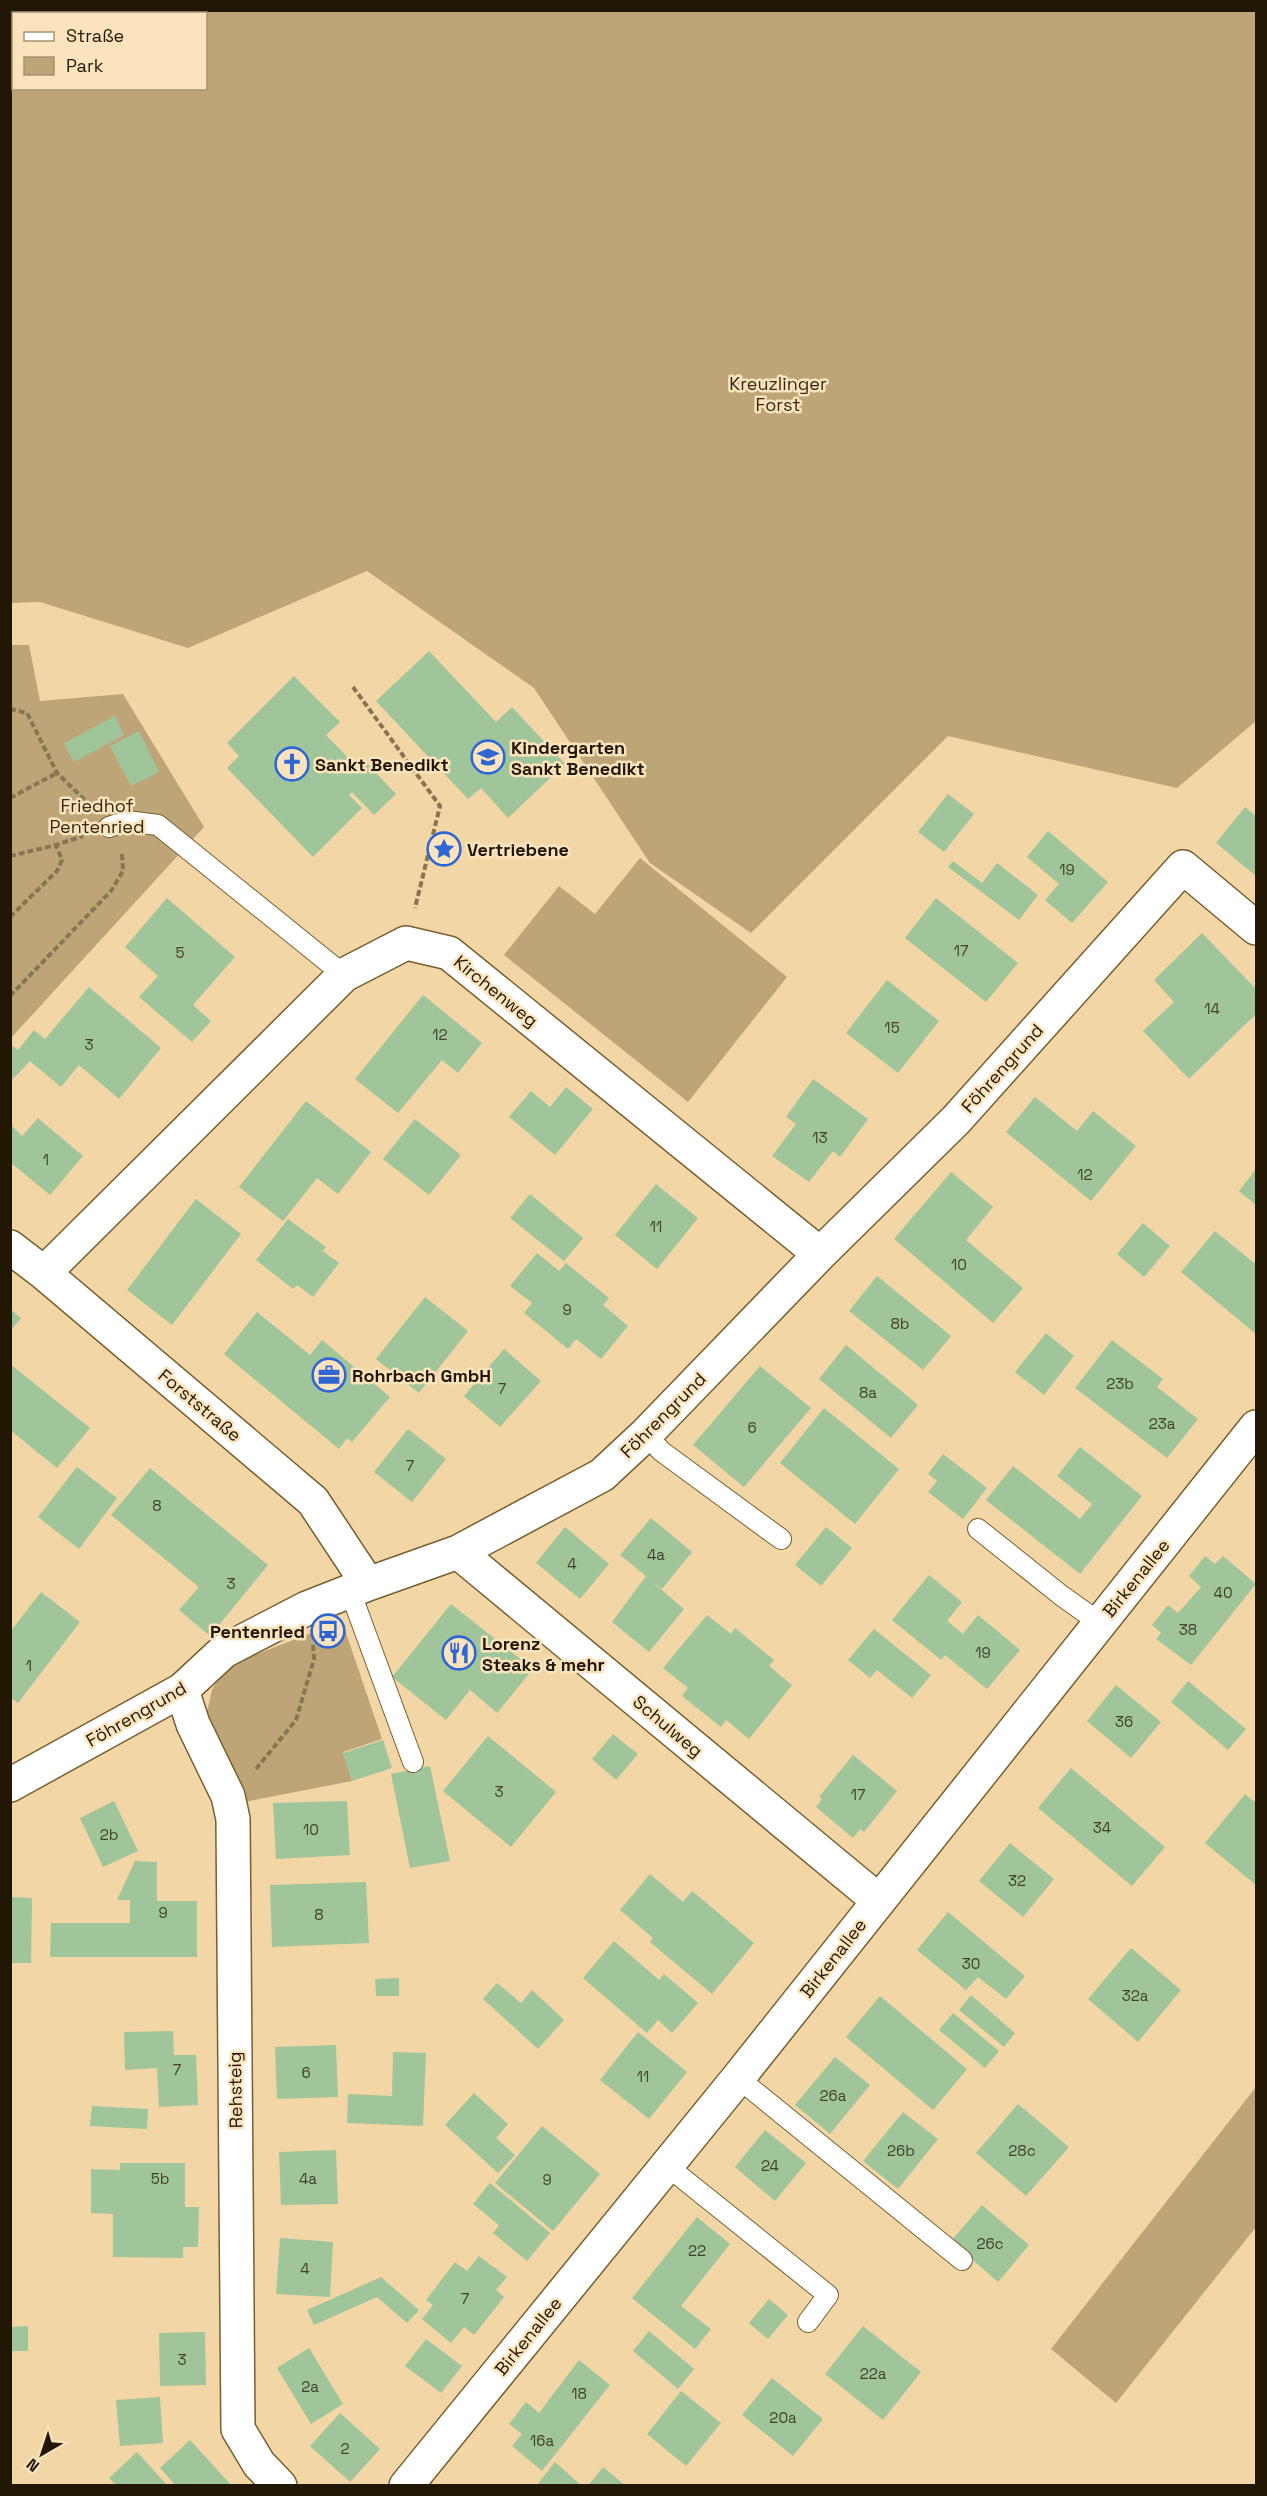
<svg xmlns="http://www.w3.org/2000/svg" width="1267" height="2496" font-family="'Space Grotesk',sans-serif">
<rect width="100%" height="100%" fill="#f2d6a5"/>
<path fill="#bea577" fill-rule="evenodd" d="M10,11h1246v710l-79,67 -229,-52 -197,197 -101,-70 -116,-175 -167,-117 -179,77 -148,-46 -29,1zM14,14h192v74h-192z
M10,645h19l11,56 83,-7 81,133 -193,211z
M640,858l147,119 -99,125 -184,-147 55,-69 36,28z
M342,1621l40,118 -39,13 9,29 -108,21 -38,-86 6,-26 7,-12 7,-8 13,-9z
M1256,2087v140l-140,176 -65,-54z"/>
<path fill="#a0c59b" d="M429,651l67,71 16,-15 53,57 -57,54 -27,-30 -13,11 -92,-98z
M294,676l46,46 -14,13 31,32 7,-7 32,34 -22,21 -22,-23 -3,3 13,13 -49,49 -86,-89 12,-12 -12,-13z
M115,716l9,19 -50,27 -10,-19z
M139,731l20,41 -28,14 -21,-40z
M948,794l26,20 -30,38 -26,-20z
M1245,807l11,9v60l-40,-33z
M1048,831l60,51 -36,41 -27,-23 14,-16 -32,-27z
M953,861l29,22 15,-20 41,32 -19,25 -71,-53z
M167,898l68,59 -42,48 18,16 -19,21 -53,-45 19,-21 -33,-29z
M936,898l82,65 -32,39 -81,-64z
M1202,933l54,56v25l-67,65 -46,-48 31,-29 -20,-22z
M887,980l52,41 -41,52 -52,-40z
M89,987l72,61 -42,51 -40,-34 -18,22 -31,-26 -17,18 -3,-3v-32l8,6 16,-20 11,9z
M423,995l59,48 -24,30 -16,-13 -44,53 -43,-34z
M813,1079l55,40 -28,38 -7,-6 -24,31 -37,-26 24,-32 -10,-7z
M566,1087l27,22 -38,46 -46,-38 22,-26 19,16z
M1035,1097l42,34 16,-20 43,35 -45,55 -85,-69z
M306,1101l65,51 -33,42 -21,-16 -34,43 -44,-34z
M38,1118l45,38 -33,39 -40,-33v-38l12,12z
M415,1119l46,36 -32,40 -46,-36z
M1256,1169v36l-17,-14z
M951,1172l42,35 -27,33 57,48 -30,35 -99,-84z
M656,1184l42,34 -41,51 -42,-34z
M530,1194l53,44 -19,23 -54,-43z
M196,1199l45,35 -69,91 -45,-35z
M288,1219l38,28 -3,4 16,12 -26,34 -16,-12 -4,4 -37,-29z
M1143,1223l27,23 -26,31 -27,-23z
M1215,1231l39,32 2,-3v74l-75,-62z
M537,1253l22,18 7,-8 43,35 -6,7 25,21 -27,33 -25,-20 -8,10 -44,-36 8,-10 -22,-17z
M877,1276l74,60 -28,34 -74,-59z
M425,1297l43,34 -49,62 -43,-34z
M10,1309l11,9 -11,13z
M257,1312l53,43 12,-15 68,57 -38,45 -5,-4 -8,11 -115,-95z
M1046,1333l28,23 -30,39 -29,-23z
M1112,1340l51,39 -6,8 41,32 -31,39 -92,-70z
M846,1345l72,60 -27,33 -72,-59z
M504,1349l37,32 -41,46 -36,-31z
M10,1364l80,64 -33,40 -47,-38z
M760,1366l51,42 -67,79 -51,-42z
M824,1408l75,61 -44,55 -75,-61z
M408,1429l38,30 -34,43 -38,-30z
M1080,1447l62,49 -62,78 -94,-74 27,-34 67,53 12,-15 -35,-28z
M943,1454l44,34 -24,31 -35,-27 9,-11 -9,-7z
M77,1467l40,31 -38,51 -41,-32z
M150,1468l118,97 -58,71 -31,-26 20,-23 -88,-72z
M651,1518l41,34 -30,37 -13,-10 35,30 -35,43 -37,-30 34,-46 -26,-21z
M565,1527l44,37 -29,35 -44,-36z
M826,1527l26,21 -31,38 -26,-21z
M1205,1556l10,8 8,-8 33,28 -65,81 -35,-26 5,-6 -9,-8 16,-20 10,8 23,-26 -12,-11z
M929,1575l33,27 -15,19 16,13 15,-19 42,35 -33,39 -42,-34 -4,5 -49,-40z
M41,1592l39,30 -62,81 -8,-6v-65z
M451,1604l82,65 -36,44 -27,-23 -24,30 -54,-43z
M707,1615l24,19 4,-6 39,32 -5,6 23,19 -43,54 -23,-19 -5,7 -39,-31 6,-8 -25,-20z
M874,1629l57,46 -19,23 -35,-28 -7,8 -22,-18z
M1188,1681l58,48 -18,21 -57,-48z
M1116,1685l45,37 -30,36 -44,-37z
M613,1734l25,20 -22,26 -24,-21z
M488,1736l68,56 -45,55 -68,-56z
M383,1740l9,28 -40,13 -9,-28z
M853,1755l44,36 -33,41 -4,-3 -7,9 -37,-31 6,-8 -3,-2z
M430,1766l20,95 -40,7 -19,-94z
M1071,1768l94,79 -33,39 -94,-78z
M1245,1794l11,9v82l-51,-42z
M114,1801l24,50 -35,16 -23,-49z
M347,1801l3,54 -74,4 -3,-56z
M1010,1843l44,36 -31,38 -44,-36z
M135,1861l22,1v39h40v56h-147l1,-34h79v-23h-13z
M650,1874l33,28 9,-11 62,52 -42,51 -62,-52 3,-4 -33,-28z
M366,1882l3,61 -97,4 -2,-62z
M10,1897l22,1 -1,65h-21z
M948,1912l77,64 -19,23 -28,-22 -12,13 -49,-40z
M614,1941l45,39 5,-6 34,29 -26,30 -14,-13 -11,13 -64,-55z
M1131,1948l50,42 -43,52 -50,-43z
M399,1978v18h-23l-1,-17z
M497,1983l24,20 11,-13 32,30 -26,29 -55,-50z
M971,1995l44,38 -11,14 -45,-37z
M880,1996l87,73 -34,41 -87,-73z
M953,2013l46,38 -14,17 -46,-38z
M173,2031l1,24h22l2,50 -39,2 -2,-39 -32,2 -1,-38z
M638,2032l49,40 -38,47 -49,-39z
M336,2045l2,52 -61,2 -2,-52z
M393,2052l33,1 -3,73 -76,-3 1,-29 44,2z
M835,2057l35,28 -40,49 -35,-29z
M474,2093l34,31 -12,14 19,17 -17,18 -53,-48z
M1018,2104l51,43 -43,49 -50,-43z
M92,2106l56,3 -1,20 -57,-3z
M903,2112l35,27 -40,50 -35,-28z
M542,2126l58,48 -47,57 -58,-48z
M765,2130l41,33 -31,38 -40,-34z
M336,2150l2,54 -57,1 -2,-53z
M120,2163h65v44h14l-1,40h-15v11l-70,-1v-43l-22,-1v-44l29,1z
M490,2183l60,50 -23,28 -34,-28 6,-8 -26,-21z
M982,2205l47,40 -31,37 -47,-41z
M697,2217l33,27 -49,62 30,23 -16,20 -63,-51z
M280,2238l53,4 -3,55 -54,-3z
M479,2256l28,21 -11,13 8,7 -30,38 -10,-8 -13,16 -29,-24 11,-14 -7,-5 29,-38 12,9z
M381,2277l38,33 -12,13 -30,-26 -63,28 -7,-15z
M769,2299l19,16 -20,24 -19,-16z
M28,2326v25h-18v-24z
M863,2326l58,46 -38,48 -58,-46z
M649,2331l45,38 -16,20 -45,-38z
M205,2332l1,53 -46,1 -1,-53z
M426,2339l36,27 -21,27 -36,-27z
M309,2348l34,56 -32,20 -34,-56z
M579,2360l31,25 -68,86 -30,-25 10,-12 -13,-10 17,-22 13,11z
M772,2378l51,41 -30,37 -51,-41z
M681,2391l40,32 -35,43 -39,-32z
M160,2397l3,46 -43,3 -4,-46z
M340,2413l40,36 -30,33 -40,-36z
M190,2440l42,46h-56l-16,-18z
M137,2452l31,34h-51l-8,-8z
M555,2462l27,24h-46z
M603,2467l23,19h-38z"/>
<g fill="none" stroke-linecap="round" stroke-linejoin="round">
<g stroke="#775f30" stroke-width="22">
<path id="lane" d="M109,827l18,-6 31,4 186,150
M646,1434l15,17 120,88
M978,1529l84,67 38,27
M350,1591l63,171
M738,2078l224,182
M666,2165l162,130 -20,27"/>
</g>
<g stroke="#775f30" stroke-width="36">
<path id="street" d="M10,1247l34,26 269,228 55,83
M44,1273l300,-298 62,-32 43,10 371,301
M458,1552l421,349
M182,1690l11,34 35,72 5,23 5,610 21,35 21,22
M10,1785l172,-95 42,-39 83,-43 61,-24 90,-32 144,-77 44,-41 174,-180 136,-134 227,-253 73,61
M406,2486l332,-408 518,-651"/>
</g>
<path stroke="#877553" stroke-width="4" stroke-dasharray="6 3" stroke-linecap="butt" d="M353,687l87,119 -25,102
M10,709l17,4 30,60 34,33
M10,798l47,-25
M10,856l46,-11 27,-9
M10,917l47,-46 5,-11 -6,-15
M10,996l101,-105 12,-20 -1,-17
M256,1769l40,-49 18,-61 -1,-15"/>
<use href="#lane" stroke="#fff" stroke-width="20"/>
<use href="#street" stroke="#fff" stroke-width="33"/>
</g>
<defs>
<g id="school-ring" transform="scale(1.725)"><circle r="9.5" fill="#fbe4bd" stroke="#2e66d4" stroke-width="1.5"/><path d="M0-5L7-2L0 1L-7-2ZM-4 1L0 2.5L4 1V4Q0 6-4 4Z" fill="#2e66d4"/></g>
<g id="church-ring" transform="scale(1.725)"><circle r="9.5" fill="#fbe4bd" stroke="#2e66d4" stroke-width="1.5"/><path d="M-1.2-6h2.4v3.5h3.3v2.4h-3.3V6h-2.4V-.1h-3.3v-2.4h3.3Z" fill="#2e66d4"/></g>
<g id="sight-ring" transform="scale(1.725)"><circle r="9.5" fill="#fbe4bd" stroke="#2e66d4" stroke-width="1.5"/><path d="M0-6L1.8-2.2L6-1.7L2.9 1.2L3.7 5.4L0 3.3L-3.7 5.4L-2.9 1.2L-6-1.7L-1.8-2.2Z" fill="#2e66d4"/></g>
<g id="office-ring" transform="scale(1.725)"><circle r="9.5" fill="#fbe4bd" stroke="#2e66d4" stroke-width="1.5"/><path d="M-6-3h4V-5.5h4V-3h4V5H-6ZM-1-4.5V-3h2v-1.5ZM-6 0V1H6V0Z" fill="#2e66d4"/></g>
<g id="bus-ring" transform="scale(1.725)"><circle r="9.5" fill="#fbe4bd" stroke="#2e66d4" stroke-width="1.5"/><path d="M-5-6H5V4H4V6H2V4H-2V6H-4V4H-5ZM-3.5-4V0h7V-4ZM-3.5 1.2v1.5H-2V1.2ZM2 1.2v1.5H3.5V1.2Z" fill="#2e66d4"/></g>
<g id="restaurant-ring" transform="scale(1.725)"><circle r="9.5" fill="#fbe4bd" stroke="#2e66d4" stroke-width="1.5"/><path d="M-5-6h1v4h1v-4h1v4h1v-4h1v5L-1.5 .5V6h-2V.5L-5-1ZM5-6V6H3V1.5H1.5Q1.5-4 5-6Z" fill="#2e66d4"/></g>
</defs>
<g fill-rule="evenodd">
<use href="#school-ring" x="488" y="757"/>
<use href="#church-ring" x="292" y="764"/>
<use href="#sight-ring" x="444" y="849"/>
<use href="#office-ring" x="329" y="1375"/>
<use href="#bus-ring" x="328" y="1631"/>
<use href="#restaurant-ring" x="459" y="1653"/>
</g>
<g text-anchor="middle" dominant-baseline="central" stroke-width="5" stroke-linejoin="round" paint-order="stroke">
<g font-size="15" fill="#41422a">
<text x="1067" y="869">19</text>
<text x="961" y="950">17</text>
<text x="180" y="952">5</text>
<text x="1212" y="1008">14</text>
<text x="892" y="1027">15</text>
<text x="440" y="1034">12</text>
<text x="89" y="1044">3</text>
<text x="820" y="1137">13</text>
<text x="46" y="1159">1</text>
<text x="1085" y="1174">12</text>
<text x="656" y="1226">11</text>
<text x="959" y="1264">10</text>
<text x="567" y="1309">9</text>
<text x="900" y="1323">8b</text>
<text x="1120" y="1383">23b</text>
<text x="502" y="1388">7</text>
<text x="868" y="1392">8a</text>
<text x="1162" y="1423">23a</text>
<text x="752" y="1427">6</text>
<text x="410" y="1465">7</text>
<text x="157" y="1505">8</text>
<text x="656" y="1554">4a</text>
<text x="572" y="1563">4</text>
<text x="231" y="1583">3</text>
<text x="1223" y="1592">40</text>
<text x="1188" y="1629">38</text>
<text x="983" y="1652">19</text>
<text x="29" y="1665">1</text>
<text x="1124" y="1721">36</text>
<text x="499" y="1791">3</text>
<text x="858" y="1794">17</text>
<text x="1102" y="1827">34</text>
<text x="311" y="1829">10</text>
<text x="109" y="1834">2b</text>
<text x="1017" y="1880">32</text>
<text x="163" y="1912">9</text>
<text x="319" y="1914">8</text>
<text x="971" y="1963">30</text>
<text x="1135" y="1995">32a</text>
<text x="177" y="2069">7</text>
<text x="306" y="2072">6</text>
<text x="643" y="2076">11</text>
<text x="833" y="2095">26a</text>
<text x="901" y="2150">26b</text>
<text x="1022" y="2150">28c</text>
<text x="770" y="2165">24</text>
<text x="160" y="2178">5b</text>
<text x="308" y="2178">4a</text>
<text x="547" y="2179">9</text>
<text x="990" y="2243">26c</text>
<text x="697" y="2250">22</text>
<text x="305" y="2268">4</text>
<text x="465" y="2298">7</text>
<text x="182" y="2359">3</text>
<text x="873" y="2373">22a</text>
<text x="310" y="2386">2a</text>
<text x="579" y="2393">18</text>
<text x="783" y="2417">20a</text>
<text x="542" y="2440">16a</text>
<text x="345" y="2448">2</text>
</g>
<g font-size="18" fill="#35270c" stroke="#fbe4bd">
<text x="778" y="383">Kreuzlinger<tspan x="778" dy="21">Forst</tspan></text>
<text x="97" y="805">Friedhof<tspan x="97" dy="21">Pentenried</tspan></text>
</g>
<g font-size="18" font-weight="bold" fill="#211704" stroke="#fbe4bd" text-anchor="start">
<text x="511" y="747">Kindergarten<tspan x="511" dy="21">Sankt Benedikt</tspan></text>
<text x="315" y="764">Sankt Benedikt</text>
<text x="467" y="849">Vertriebene</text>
<text x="352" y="1375">Rohrbach GmbH</text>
<text x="305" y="1631" text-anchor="end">Pentenried</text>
<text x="482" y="1643">Lorenz<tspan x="482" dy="21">Steaks &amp; mehr</tspan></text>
</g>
<g font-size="18" fill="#211704" stroke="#fbe4bd">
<text transform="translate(496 991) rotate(39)">Kirchenweg</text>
<text transform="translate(1002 1068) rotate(-48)">Föhrengrund</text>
<text transform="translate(200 1405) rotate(40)">Forststraße</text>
<text transform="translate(663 1415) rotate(-45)">Föhrengrund</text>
<text transform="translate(1136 1578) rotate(-51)">Birkenallee</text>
<text transform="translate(136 1714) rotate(-30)">Föhrengrund</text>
<text transform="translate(668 1726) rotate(40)">Schulweg</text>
<text transform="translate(833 1958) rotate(-52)">Birkenallee</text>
<text transform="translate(235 2090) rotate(-91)">Rehsteig</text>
<text transform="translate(528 2336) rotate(-51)">Birkenallee</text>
</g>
</g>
<rect width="1267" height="2496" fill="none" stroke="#211704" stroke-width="24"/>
<rect x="12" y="12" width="195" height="78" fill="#fbe4bd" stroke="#a49273" stroke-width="1.5"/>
<rect x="24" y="32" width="30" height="9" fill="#ffffff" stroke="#a49273" stroke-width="1.5"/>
<text x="66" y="42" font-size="18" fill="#211704">Straße</text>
<rect x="24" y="57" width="30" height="18" fill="#bea577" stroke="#a49273" stroke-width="1.5"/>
<text x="66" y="72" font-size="18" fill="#211704">Park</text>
<g transform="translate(42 2454) rotate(219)" stroke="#fbe4bd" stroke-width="4.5" paint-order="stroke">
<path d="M0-4.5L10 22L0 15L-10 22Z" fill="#211704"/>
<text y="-9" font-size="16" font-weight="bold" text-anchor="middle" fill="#211704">N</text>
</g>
</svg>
